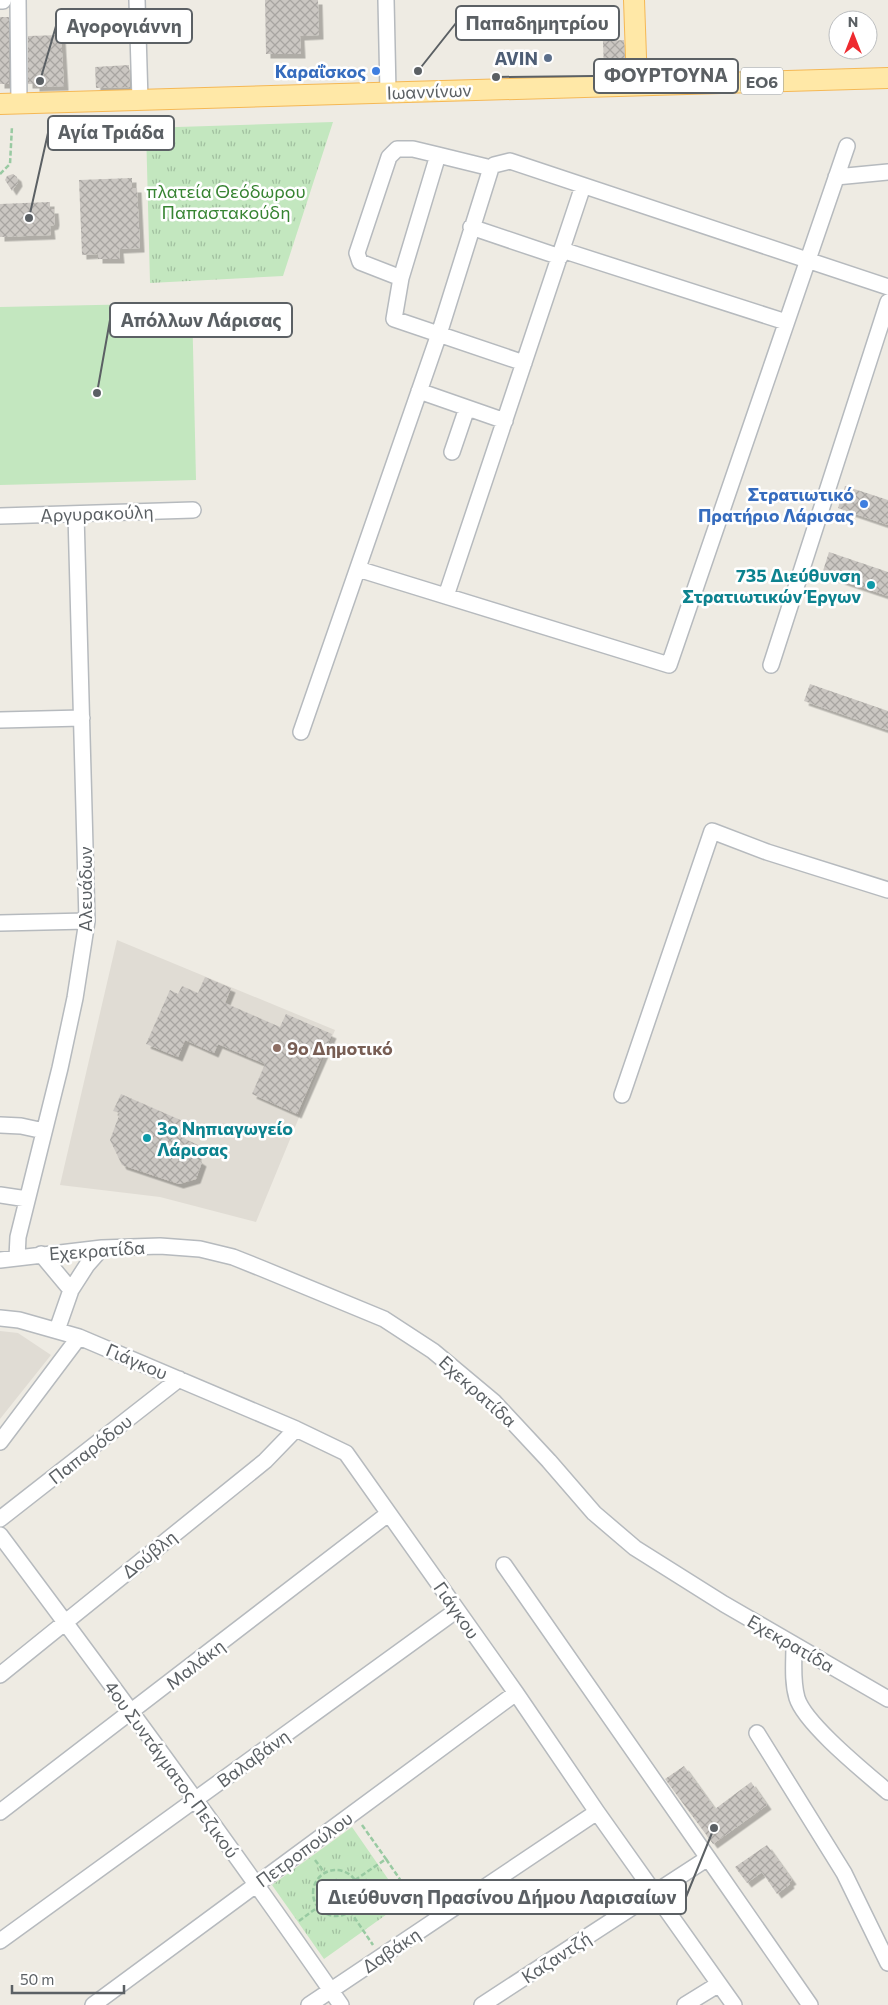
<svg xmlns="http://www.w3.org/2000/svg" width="888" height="2005" font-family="Commissioner,sans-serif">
<defs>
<pattern id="grass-tufts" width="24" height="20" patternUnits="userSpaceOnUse" patternTransform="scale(1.25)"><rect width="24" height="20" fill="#c3e7bf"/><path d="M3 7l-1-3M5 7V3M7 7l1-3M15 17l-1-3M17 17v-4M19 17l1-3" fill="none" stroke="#a1bf9f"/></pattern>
<pattern id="building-cross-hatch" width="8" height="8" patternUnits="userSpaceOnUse" patternTransform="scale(1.25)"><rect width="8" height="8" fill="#cbc7c2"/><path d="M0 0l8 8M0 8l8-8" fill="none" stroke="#a8a5a1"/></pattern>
<filter id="shadow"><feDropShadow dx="4.5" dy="4.5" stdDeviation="0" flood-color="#0004"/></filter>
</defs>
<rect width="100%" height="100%" fill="#eeebe3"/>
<path fill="#e0dcd4" d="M117,940l218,90 -79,192 -96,-25 -100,-12z
M0,1331l18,2 33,22 -51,64z"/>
<path fill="url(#grass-tufts)" d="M333,122l-50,154 -133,7 -4,-155z
M352,1827l52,75 -80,57 -52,-74z"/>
<path fill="#c3e7bf" d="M192,303l4,177 -196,5v-178z"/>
<path fill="url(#building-cross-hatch)" filter="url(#shadow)" d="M265,0h53l1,35 -19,1 1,18h-35z
M0,17h9v67h-9z
M61,35l3,51 -29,1v-3h-7v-48z
M624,40l1,29 -21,1 -1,-29z
M129,65l1,22 -34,1 -1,-21z
M13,174l4,3 1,5 -6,9 -7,-11 2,-4z
M132,178v10h5l3,60 -21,1 1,10h-22v-5l-16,1 -3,-75z
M50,202v7h4l1,12 -1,4 -4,1 1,9 -51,2v-33z
M845,486l43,14v25l-50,-17z
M829,552l59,20v24l-66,-22z
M810,684l78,27v19l-84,-29z
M205,977l26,11 -6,15 55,24 6,-13 46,20 -35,80 -45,-20 13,-30 -47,-20 -4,9 -29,-13 -7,17 -32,-13 24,-54 8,4 4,-8 16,7z
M121,1094l64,28 -6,14 21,10 -4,12 6,4 -6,17 -17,5 -57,-19 -12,-25 10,-27 -7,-2z
M684,1766l31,43 36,-27 16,23 -54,39 -48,-65z
M767,1845l25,35 -3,2 1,2 -13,10 -15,-22 -15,11 -12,-16z"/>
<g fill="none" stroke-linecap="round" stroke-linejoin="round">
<g stroke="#b6babe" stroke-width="18">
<path id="minor" d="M18,0l1,103
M137,0l3,100
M386,0l2,92
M0,1h3
M491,168l-53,-13 -37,123 -7,41 130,44
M836,177l52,-5
M471,227l89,30
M562,250l224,72
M401,278l-41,-16 -3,-9 32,-96 8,-8h16l25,6
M419,391l86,30
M452,452l15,-44
M0,516l193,-6
M358,569l311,96 178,-519
M446,596l137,-410
M771,665l117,-363
M0,720l82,-2
M301,732l138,-398 52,-166 3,-3 16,-4 378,126
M0,923l87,-2
M622,1095l90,-264 55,21 121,38
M0,1125l21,1 23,5
M0,1195l27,4
M41,1254l30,36
M17,1257l1,-20 42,-169 15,-70 12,-77 -11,-407
M0,1260l102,-12 58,-2 40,3 33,8 30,12 121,50 49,32 61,51 55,59 45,52 41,35 89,56 164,95
M0,1318l19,2 60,17 217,92 50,24 170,240 81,119 137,193
M57,1330l14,-40 16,-25 15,-17
M0,1442l79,-105
M0,1519l179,-140
M0,1535c116,155 231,311 341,470
M794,1645c0,18 -2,36 3,53 8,26 69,75 91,94
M0,1675l265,-214 31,-32
M757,1733l87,140 44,90
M0,1812l388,-298
M708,1858l102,147
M0,1941l457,-331
M93,2005l423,-312
M309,2005l288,-193
M482,2005l226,-147 -204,-293
M685,2005l34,-21"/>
</g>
<g stroke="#f5b855" stroke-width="22">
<path id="major" d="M634,0l3,85
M0,104l888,-26"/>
</g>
<path stroke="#99caa2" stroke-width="2.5" stroke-dasharray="5 2.5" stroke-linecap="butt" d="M0,174l10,-10 2,-38
M362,1825l24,34
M315,1860l10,13
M313 1893a23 23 0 1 1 46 0a23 23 0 1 1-46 0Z
M355,1880l31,-21 37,54
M350,1911l23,34
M299,1921l19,-14"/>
<use href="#minor" stroke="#fff" stroke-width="15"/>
<use href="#major" stroke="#ffe8a7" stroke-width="20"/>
</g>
<circle fill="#5c6f8a" stroke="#fff" stroke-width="2" cx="548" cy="58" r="5"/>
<g fill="#3f7fe0" stroke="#fff" stroke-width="2">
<circle cx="376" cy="71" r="5"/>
<circle cx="864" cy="504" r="5"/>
</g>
<g fill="#0f9aa8" stroke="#fff" stroke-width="2">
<circle cx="871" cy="585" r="5"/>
<circle cx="147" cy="1138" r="5"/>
</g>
<circle fill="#8d6e63" stroke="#fff" stroke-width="2" cx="277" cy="1048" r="5"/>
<g text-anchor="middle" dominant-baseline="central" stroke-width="5" stroke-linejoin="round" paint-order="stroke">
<rect fill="#fff" stroke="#8c9092" stroke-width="1" x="741" y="67.5" width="42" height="27" rx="4"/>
<g font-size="16" font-weight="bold" fill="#5b6064">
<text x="762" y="81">ΕΟ6</text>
</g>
<g font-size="18" font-weight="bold" fill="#4e5e75" stroke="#fff" text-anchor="end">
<text x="538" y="58">AVIN</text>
</g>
<g font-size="18" font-weight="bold" fill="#366cbe" stroke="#fff" text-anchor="end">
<text x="366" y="71">Καραΐσκος</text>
<text x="854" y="494">Στρατιωτικό<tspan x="854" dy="21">Πρατήριο Λάρισας</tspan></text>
</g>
<g font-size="18" fill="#5b6064" stroke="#fff">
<text transform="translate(429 91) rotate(-2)">Ιωαννίνων</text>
<text transform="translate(97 513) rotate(-2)">Αργυρακούλη</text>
<text transform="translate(85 889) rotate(-90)">Αλευάδων</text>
<text transform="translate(97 1250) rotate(-4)">Εχεκρατίδα</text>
<text transform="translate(137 1361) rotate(23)">Γιάγκου</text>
<text transform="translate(478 1391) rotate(42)">Εχεκρατίδα</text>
<text transform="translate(90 1449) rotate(-38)">Παπαρόδου</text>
<text transform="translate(149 1554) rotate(-39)">Δούβλη</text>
<text transform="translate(457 1610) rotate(55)">Γιάγκου</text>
<text transform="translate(791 1643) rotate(30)">Εχεκρατίδα</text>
<text transform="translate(195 1664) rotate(-38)">Μαλάκη</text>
<text transform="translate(253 1758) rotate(-36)">Βαλαβάνη</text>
<text transform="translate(172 1769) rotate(54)">4ου Συντάγματος Πεζικού</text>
<text transform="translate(304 1849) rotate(-36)">Πετροπούλου</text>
<text transform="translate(391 1950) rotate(-34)">Δαβάκη</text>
<text transform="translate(556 1957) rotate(-33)">Καζαντζή</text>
</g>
<g font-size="18" fill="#378432" stroke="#fff">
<text x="226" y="191">πλατεία Θεόδωρου<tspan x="226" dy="21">Παπαστακούδη</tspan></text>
</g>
<g font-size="18" font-weight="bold" fill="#0d838f" stroke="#fff" text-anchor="end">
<text x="861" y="575">735 Διεύθυνση<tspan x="861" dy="21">Στρατιωτικών Έργων</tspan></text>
<text x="157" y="1128" text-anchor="start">3o Νηπιαγωγείο<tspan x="157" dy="21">Λάρισας</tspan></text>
</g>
<g font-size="18" font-weight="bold" fill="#785e54" stroke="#fff" text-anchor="start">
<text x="287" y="1048">9ο Δημοτικό</text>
</g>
</g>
<path fill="none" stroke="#5b6064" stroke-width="2" d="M418 71L456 23M40 81L56 26M496 77L594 76M29 218L48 133M97 393L110 320M714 1828L686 1897"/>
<g fill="#5b6064" stroke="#fff" stroke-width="2">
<circle cx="418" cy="71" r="5"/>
<circle cx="40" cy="81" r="5"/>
<circle cx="496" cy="77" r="5"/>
<circle cx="29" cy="218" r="5"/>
<circle cx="97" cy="393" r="5"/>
<circle cx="714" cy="1828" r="5"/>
</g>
<g fill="#fff" stroke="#5b6064" stroke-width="2">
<rect x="456" y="6" width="163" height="34" rx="5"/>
<rect x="56" y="9" width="136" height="34" rx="5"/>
<rect x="594" y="59" width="144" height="34" rx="5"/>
<rect x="48" y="116" width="126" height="34" rx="5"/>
<rect x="110" y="303" width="182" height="34" rx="5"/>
<rect x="317" y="1880" width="369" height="34" rx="5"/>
</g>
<g font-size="19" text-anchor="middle" font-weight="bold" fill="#5b6064">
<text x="537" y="30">Παπαδημητρίου</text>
<text x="124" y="33">Αγορογιάννη</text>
<text x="666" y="82">ΦΟΥΡΤΟΥΝΑ</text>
<text x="111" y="139">Αγία Τριάδα</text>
<text x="201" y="327">Απόλλων Λάρισας</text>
<text x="502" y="1904">Διεύθυνση Πρασίνου Δήμου Λαρισαίων</text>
</g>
<g transform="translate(853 35)"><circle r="24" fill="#ffffff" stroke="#bdbfc1"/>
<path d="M0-4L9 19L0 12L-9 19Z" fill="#ee2a2f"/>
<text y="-8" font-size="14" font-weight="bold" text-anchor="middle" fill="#5b6064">N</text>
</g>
<path d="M12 1985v8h112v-8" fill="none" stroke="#5b6064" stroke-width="2.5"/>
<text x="20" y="1985" font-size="15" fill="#5b6064" stroke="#ffffff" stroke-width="4" paint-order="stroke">50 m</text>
</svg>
